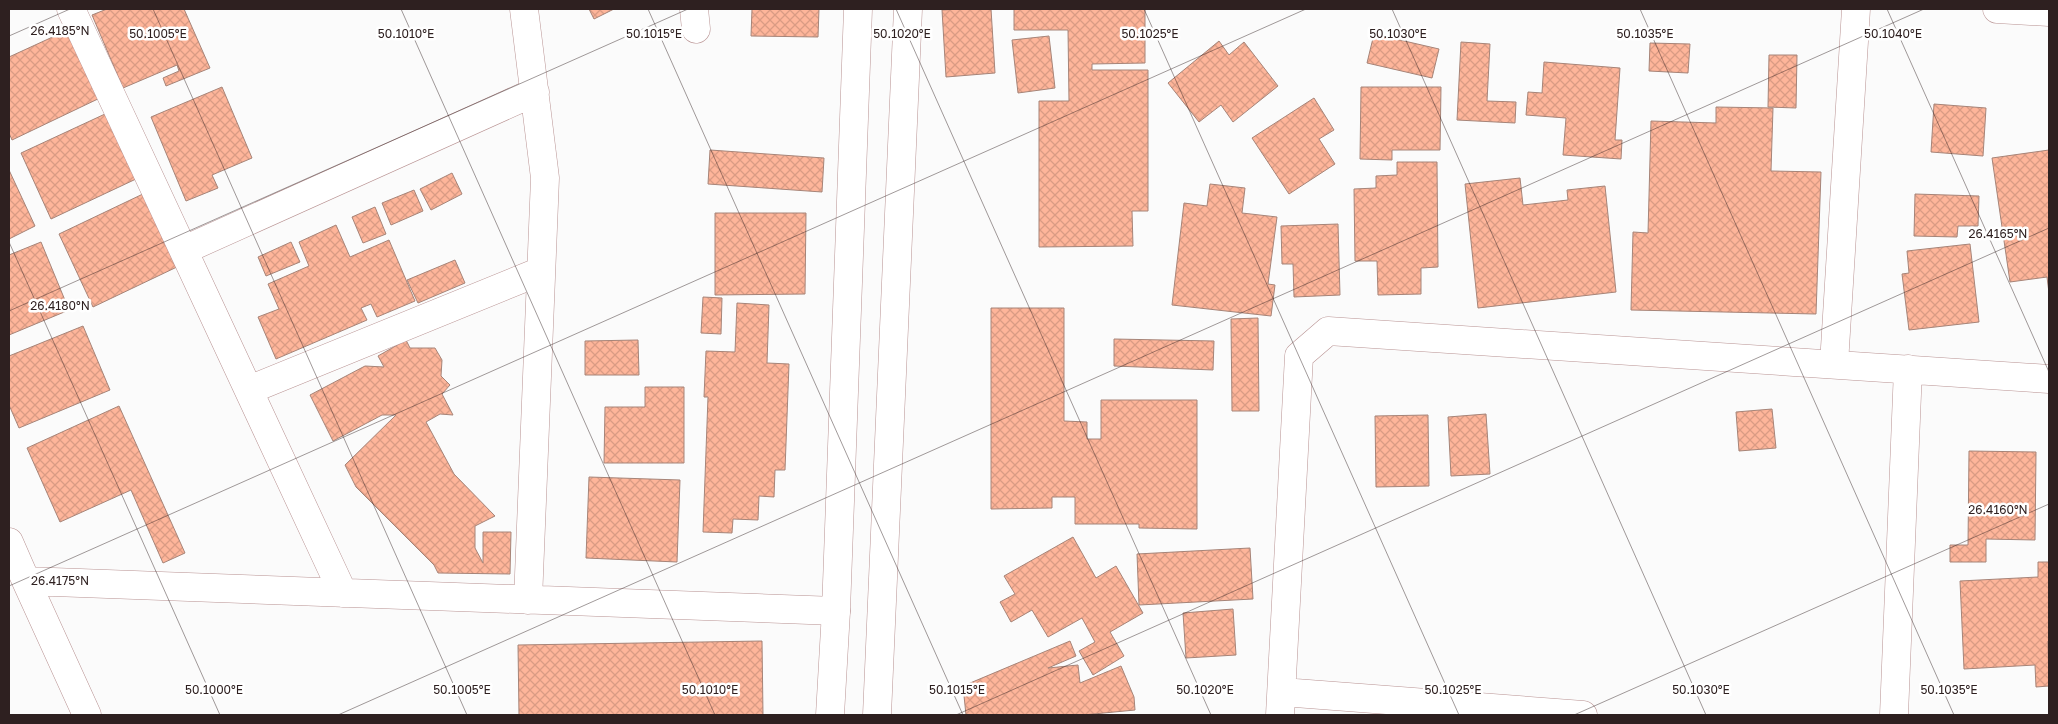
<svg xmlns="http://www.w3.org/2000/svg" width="2058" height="724" font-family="'Golos Text',sans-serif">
<defs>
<pattern id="building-cross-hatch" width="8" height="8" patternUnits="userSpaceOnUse" patternTransform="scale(1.25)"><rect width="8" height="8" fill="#feb59a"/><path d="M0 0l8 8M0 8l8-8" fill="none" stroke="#da9b84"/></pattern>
</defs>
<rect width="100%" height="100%" fill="#fbfbfb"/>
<path fill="url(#building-cross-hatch)" stroke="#a68478" d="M107,9h77l26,59 -44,18 -3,-8 16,-7 -2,-6 -54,23 -31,-73z
M589,9h25l-20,10z
M752,9h67l-1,28 -67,-1z
M961,9h30l4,64 -49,4 -4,-67z
M1014,9h131v54l-53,1v6h56v141h-16l1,35 -94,1v-146h30l-1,-71h-54z
M70,29l32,68 -90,43 -3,-7v-76z
M1374,34l65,15 -7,29 -65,-15z
M1049,36l6,52 -37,5 -6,-53z
M1219,41l10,14 15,-13 34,44 -45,36 -12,-17 -22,17 -31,-39z
M1461,42l29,2 -3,57 29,1 -1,21 -58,-3z
M1650,43l40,1 -2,29 -39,-2z
M1769,55h28l-1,53 -28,-1z
M1544,62l76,6 -5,72h7l-1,19 -58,-4 3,-37 -40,-3 2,-23 14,1z
M222,87l30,71 -40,17 6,13 -32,13 -35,-84z
M1361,87h80l-1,63h-48v10l-32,-1z
M1314,98l20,32 -15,9 16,25 -46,30 -37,-56z
M1934,104l52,4 -3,48 -52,-4z
M1716,107l57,1 -2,63 50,1 -5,142 -185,-4 2,-78 15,1 3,-112 65,2z
M105,114l31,65 -85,40 -30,-66z
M710,150l114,8 -2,34 -114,-8z
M2049,150v143l-2,-16 -37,5 -18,-124z
M1397,162h40l1,105 -17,1v26l-43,1 -1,-34h-22l-1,-72 22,-1v-12l21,-1z
M9,170l26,56 -26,13z
M452,173l10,21 -31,16 -11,-21z
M1520,178l3,27 45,-5 -1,-10 38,-4 11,106 -138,16 -13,-124z
M1210,184l35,4 -3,25 35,4 -9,67 7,1 -4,31 -99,-11 12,-102 23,3z
M414,190l9,21 -32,14 -9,-22z
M145,193l34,73 -86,41 -34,-73z
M1915,194l64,2 -1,30h-20l-1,11 -43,-1z
M375,207l11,27 -23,9 -11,-26z
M715,213h91l-1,81 -90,1z
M1338,224l2,71 -46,2 -1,-33h-11l-1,-38z
M336,225l14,32 39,-17 26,61 -38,16 -6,-13 -10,4 6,12 -91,39 -18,-42 21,-8 -11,-25 41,-18 -10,-24z
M41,242l28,68 -60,25v-80z
M291,242l9,20 -34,14 -8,-19z
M1970,244l9,78 -70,8 -7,-56 7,-1 -2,-22z
M455,260l10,23 -47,20 -11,-23z
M703,297l19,1 -1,36 -20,-1z
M737,303l32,2 -2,58 22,1 -4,106h-10l-1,27 -15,-1 -1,24 -25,-1 -1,14 -29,-1 5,-135h-4l2,-46 29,1z
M991,308h73v113l23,1v17h14v-39h96v129l-58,-1v-4h-64v-27h-23v11l-61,1z
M1258,318l1,93h-27l-1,-92z
M83,326l27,64 -91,38 -10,-23v-49z
M1114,339l100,2 -1,29 -99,-4z
M406,340l4,8h25l7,12 -1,16 9,9 -8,9 11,21 -13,-1 -14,8 28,52 41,42 -20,10v22l8,15v-31h28l-1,42 -72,-1 -4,-8 -78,-78 -11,-22 51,-50h-14l-49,26 -23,-46 55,-29 19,1 -6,-11z
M638,340l1,35h-54v-34z
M645,387h39v76h-80l1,-56h40z
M119,406l66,147 -22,10 -32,-73 -71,32 -33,-74z
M1772,409l4,39 -37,3 -3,-39z
M1486,414l4,60 -39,2 -3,-59z
M1428,415l1,71 -53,1 -1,-71z
M1969,451l67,1 -1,88 -49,-1v23h-36v-17h18z
M589,477l91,3 -3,82 -91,-4z
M1073,537l23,41 20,-12 27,47 -33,19 14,24 -31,19 -14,-24 16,-9 -13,-24 -34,19 -16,-27 -21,12 -11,-20 15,-8 -11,-18z
M1250,548l3,51 -114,6 -2,-51z
M2038,562h11v79h-1l1,45 -13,1 -1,-22 -71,4 -4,-88 78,-4z
M1233,609l3,46 -50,3 -3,-45z
M762,641l1,74h-244l-1,-70z
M1070,641l6,15 -28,12 30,-3 2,18 41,-17 13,31 1,13 -52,5h-117l-3,-29z"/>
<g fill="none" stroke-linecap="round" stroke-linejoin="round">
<g stroke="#b99393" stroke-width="29">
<path id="street" d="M71,9l272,584
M524,9l21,169 -17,422
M694,9l2,20
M184,250l351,-158
M1834,364l22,-355
M249,390l292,-119
M9,542l17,39 810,30
M26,581l61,134
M1282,692l301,23
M1280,715l19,-359 29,-25 721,48
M1894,715l14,-346"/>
</g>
<g stroke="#b99393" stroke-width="29">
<path id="secondary" d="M1997,9l52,3
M830,715l6,-104 22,-602
M877,715l31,-706"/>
</g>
<use href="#street" stroke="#fff" stroke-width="28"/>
<use href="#secondary" stroke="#fff" stroke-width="28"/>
</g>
<path fill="none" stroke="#2e2020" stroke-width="1" stroke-opacity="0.45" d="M153,9l314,706M401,9l314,706M648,9l315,706M896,9l315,706M1144,9l315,706M1392,9l314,706M1640,9l314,706M1887,9l162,363M9,36l61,-27M9,242l211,473M9,311l679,-302M9,586l1297,-577M338,715l1586,-706M956,715l1093,-487M1574,715l475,-211"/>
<g font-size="12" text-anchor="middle" fill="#2e2020" stroke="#fff" stroke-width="5" stroke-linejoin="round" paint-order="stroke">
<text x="60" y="35">26.4185°N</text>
<text x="158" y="38">50.1005°E</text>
<text x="406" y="38">50.1010°E</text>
<text x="654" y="38">50.1015°E</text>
<text x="902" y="38">50.1020°E</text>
<text x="1150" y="38">50.1025°E</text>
<text x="1893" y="38">50.1040°E</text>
<text x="1398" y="38">50.1030°E</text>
<text x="1645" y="38">50.1035°E</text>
<text x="1998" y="238">26.4165°N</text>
<text x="60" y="310">26.4180°N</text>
<text x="1998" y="514">26.4160°N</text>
<text x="60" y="585">26.4175°N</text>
<text x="214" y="694">50.1000°E</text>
<text x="462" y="694">50.1005°E</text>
<text x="710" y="694">50.1010°E</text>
<text x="957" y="694">50.1015°E</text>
<text x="1205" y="694">50.1020°E</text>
<text x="1453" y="694">50.1025°E</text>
<text x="1701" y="694">50.1030°E</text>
<text x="1949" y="694">50.1035°E</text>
</g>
<rect width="2058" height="724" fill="none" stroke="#2e2020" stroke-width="20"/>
</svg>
